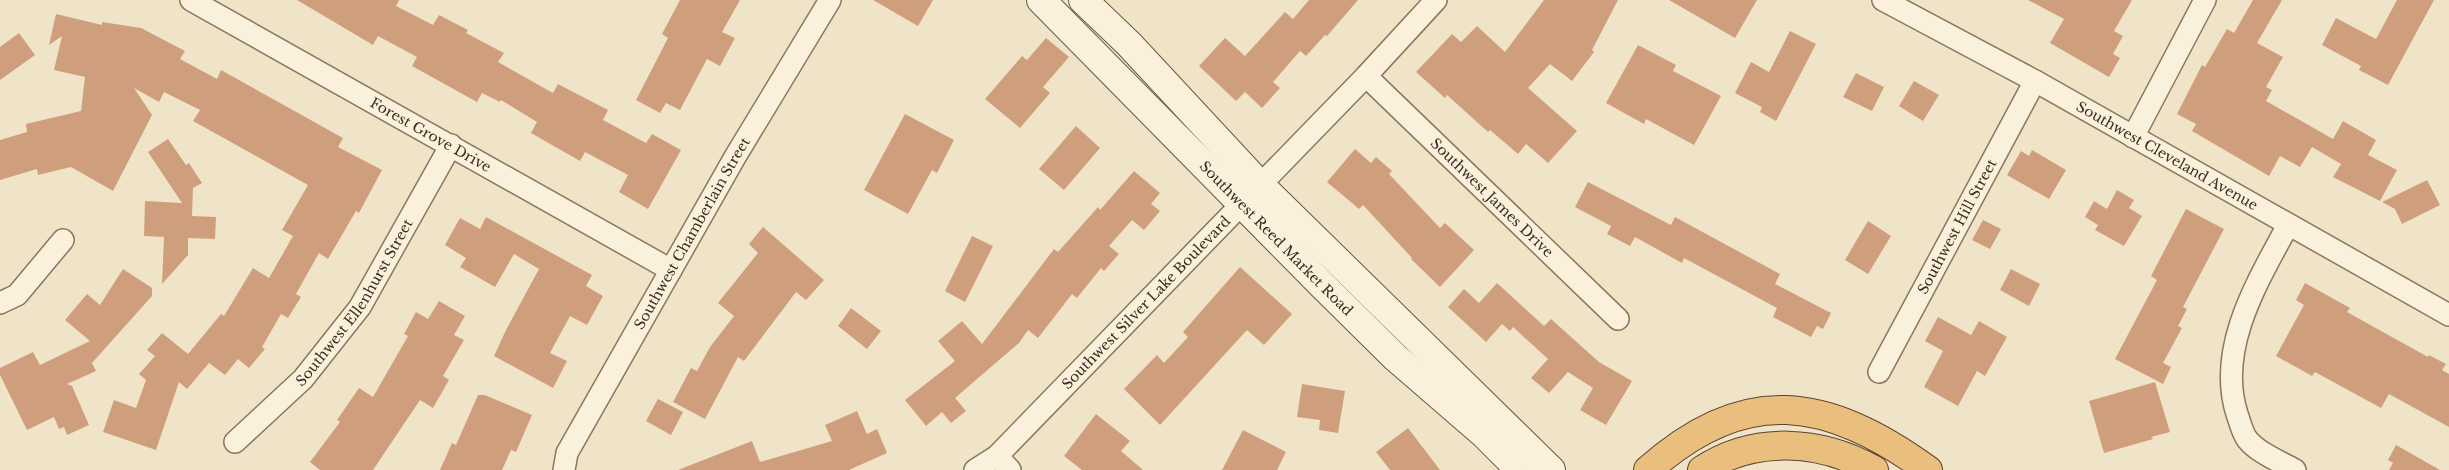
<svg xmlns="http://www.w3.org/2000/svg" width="2449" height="470" font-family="'Libre Baskerville',serif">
<rect width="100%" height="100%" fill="#f0e4c8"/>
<path fill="#cf9f7d" d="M297,0h102l-3,6 37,19 6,-10 29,15 -2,3 38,20 -6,9 55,31 5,-9 50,26 -5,10 43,23 6,-9 29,16 -33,59 -29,-17 9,-17 -43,-23 -5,9 -49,-28 6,-11 -36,-22 -1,2 -18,-9 -5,9 -65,-36 5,-9 -39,-21 -5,9z
M680,0h60l-18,32 13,6 -15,28 -13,-7 -27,51 -14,-7 -6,10 -24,-13 32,-62 -6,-4z
M873,0h60l-15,26z
M1309,0h49l-31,36 -2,-1 -19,21 -6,-5 -27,31 7,6 -18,20 -17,-16 -9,9 -37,-35 26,-28 20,18 40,-44 8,7z
M1544,0h74l-26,50 2,2 -22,29 -22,-17 -22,24 49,43 -29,32 -22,-19 -8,10 -28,-24 -2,2 -41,-37 -2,3 -29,-26 36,-38 9,8 16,-16 28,26z
M1669,0h88l-22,38z
M2028,0h104l-18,31 9,5 -10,18 7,4 -11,19 -59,-34 14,-24z
M2253,0h29l-25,43 26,14 -17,30 6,3 -6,11 67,38 10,-18 33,19 -8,15 29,15 -17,31 -47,-24 8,-13 -29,-17 -12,20 -20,-11 -11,20 -77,-45 4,-7 -19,-10 25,-49 3,2 22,-38 7,4z
M2397,0h37l-46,85 -29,-15 2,-4 -39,-21 14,-27 40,21z
M56,14l46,11v-3l39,6 44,23 -5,8 37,20 4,-9 122,68 -5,9 44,23 -23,43 -3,-2 -28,48 -9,-6 -23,41 5,3 -13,21 -7,-4 -19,33 3,2 -16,19 -11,-9 -13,16 -16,-12 -22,26 -8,-7 -23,68 -53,-18 11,-32 22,8 10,-28 -7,-6 16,-18 -8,-6 15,-17 26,21 33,-40 3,2 29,-48 16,10 24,-42 -11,-6 26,-45 -115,-64 7,-11 -36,-18 -5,10 -25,-14 18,27 -39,76 -42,-24 -33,8 -1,-6 -37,11v-40l27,-8 -1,-8 55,-13 4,-34 -31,-7 8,-34 -13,9z
M1790,31l26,13 -40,77 -16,-9 2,-5 -27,-14 16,-31 18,10z
M19,33l16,22 -35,25v-33z
M1046,38l23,19 -26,30 7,6 -30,35 -35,-29 37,-43 5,4z
M1638,45l38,20 -3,6 48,25 -27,49 -48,-26 -2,5 -38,-21z
M1856,73l28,14 -12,24 -29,-14z
M1914,81l25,14 -16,26 -24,-15z
M905,114l49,26 -17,33 -5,-3 -24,44 -44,-24z
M1076,126l24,22 -36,42 -25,-21z
M168,139l18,26 3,-2 13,20 -9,5 -1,28 24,1 -1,22 -27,-1v17l-26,29 2,-47 -20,-1 1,-35 37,2 -34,-51z
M1355,149l16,14 5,-6 16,14 -3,3 51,54 5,-5 29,27 -34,37 -29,-28 1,-1 -49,-53 -4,4 -32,-27z
M2032,150l34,20 -17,29 -42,-24 14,-24 8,5z
M1134,171l26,22 -9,11 9,7 -16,19 -12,-10 -23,26 10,8 -15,17 -3,-3 -24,30 -5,-4 -34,44 -10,-8 -9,13 -64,55 11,13 -15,12 -9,-11 -16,14 -21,-26 50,-39 -17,-20 24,-20 20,23 72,-95 4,3 40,-45 2,3z
M2427,180l13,25 -38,19 -7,-15 -13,-7z
M1588,182l83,43 4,-8 105,57 -5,10 56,29 -8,16 -6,-3 -6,11 -38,-20 4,-9 -93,-50 -2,5 -47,-26 -5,9 -23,-12 4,-8 -36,-19z
M2117,190l17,10 -5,8 13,8 -18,30 -29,-16 3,-5 -13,-8 9,-16 13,8z
M2186,209l38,20 -41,78 4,2 -9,17 4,2 -19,35 8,4 -8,17 -48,-25 42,-79 -6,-4z
M486,217l106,58 -6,11 17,10 -16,29 -17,-9 -20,37 17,8 -14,27 -59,-32 12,-26 33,-61 -25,-15 -19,33 -35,-20 6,-9 -21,-13 15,-27 20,11z
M1983,220l18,9 -11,20 -18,-9z
M1868,221l23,15 -23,38 -23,-14z
M763,227l61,53 -18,20 -10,-8 -52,69 -6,-4 -33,62 -32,-17 18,-34 6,3 13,-24 24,-31 -16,-13 40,-50 -9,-9z
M972,236l21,10 -28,56 -20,-11z
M1240,267l52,47 -28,31 -17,-15 -87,95 -36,-36 33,-34 7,8 24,-26 -5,-5z
M123,269l29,19v8l-60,67 4,8 -29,13 5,2 17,39 -22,10 -3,-8 -5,2 -5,-12 -27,13 -27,-55v-7l33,-16 7,13 50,-24 -25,-21 22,-26 13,11z
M2011,269l29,15 -11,22 -29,-16z
M1497,283l47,43 7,-7 48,43 33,19 -26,44 -26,-15 13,-22 -25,-16 -19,21 -18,-15 17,-19 -35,-32 -3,4 -8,-7 -16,18 -38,-35 16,-18 15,14z
M2305,283l45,25 -3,4 81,45 1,-2 17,9 -4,6 7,4v53l-60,-33 -8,14 -66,-36 -3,4 -36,-20 28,-51 -8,-5z
M439,301l26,15 -11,19 10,5 -21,36 6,4 -16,28 -13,-8 -47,70h-53l-10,-8 30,-40 -3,-2 22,-32 14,9 35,-61 -4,-2 12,-22 12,7z
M851,308l30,23 -14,18 -29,-23z
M1938,317l33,18 8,-14 28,16 -22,39 -8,-5 -19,35 -34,-19 19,-36 -18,-10z
M2155,382l15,50 -19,5 2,2 -49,14 -15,-52z
M1302,384l43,7 -7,42 -19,-3 1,-10 -23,-3z
M478,395h7l47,20 -16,37 -5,-2 -9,20h-62l12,-27 4,2z
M658,399l25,13 -12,23 -25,-14z
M857,411l10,23 10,-5 10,24 -38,17h-171l74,-29 8,21 72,-21 -7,-16z
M1096,414l34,27 -9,10 22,19h-61l-18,-14z
M1408,428l32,42h-50l-14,-18z
M1243,430l43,22 -9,18h-55z
M2396,445l44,25h-51l4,-7 -5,-3z"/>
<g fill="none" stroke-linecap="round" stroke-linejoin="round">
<g stroke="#8d765c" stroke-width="24">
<g id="minor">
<path id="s1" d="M191,0l480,270"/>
<path id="s2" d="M1883,0l152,81 414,234"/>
<path id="s3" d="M1366,76l252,243"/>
<path d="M2133,137l72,-137"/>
<path d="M2288,225c-30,56 -72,123 -51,189 3,8 5,18 10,25 11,14 32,22 48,31"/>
<path d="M0,303l17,-8 46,-55"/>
<path id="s4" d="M1879,372l156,-291"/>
<path id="s5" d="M235,442l68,-63 57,-72 91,-162"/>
<path d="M997,456l13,14"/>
<path id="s6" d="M564,470l3,-17 168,-296 95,-157"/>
<path id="s7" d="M975,470l22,-14 369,-380 70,-76"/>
</g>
</g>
<g stroke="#6f573f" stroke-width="30">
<g id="secondary">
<path id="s8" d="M1041,0l280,284 75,74 89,77 35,35"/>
<path d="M1083,0l46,44 131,141 291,285"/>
</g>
</g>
<g stroke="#5b4430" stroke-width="30">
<path id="trunk" d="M1648,470c97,-87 179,-73 280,0
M1702,470c53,-35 119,-30 172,0"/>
</g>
<use href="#minor" stroke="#faf1dc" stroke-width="21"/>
<use href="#secondary" stroke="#faf1dc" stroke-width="28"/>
<use href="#trunk" stroke="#eabe7c" stroke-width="28"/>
</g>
<g text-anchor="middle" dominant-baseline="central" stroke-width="4.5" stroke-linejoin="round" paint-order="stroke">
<g font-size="14" fill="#3d2e20" stroke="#f7eed8">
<text stroke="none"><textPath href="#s1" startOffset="275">Forest Grove Drive</textPath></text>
<text stroke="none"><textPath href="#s2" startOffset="324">Southwest Cleveland Avenue</textPath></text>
<text stroke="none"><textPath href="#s3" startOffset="175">Southwest James Drive</textPath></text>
<text stroke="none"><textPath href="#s4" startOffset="165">Southwest Hill Street</textPath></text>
<text stroke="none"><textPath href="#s6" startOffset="270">Southwest Chamberlain Street</textPath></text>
<text stroke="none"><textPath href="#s8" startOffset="335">Southwest Reed Market Road</textPath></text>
<text stroke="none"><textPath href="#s5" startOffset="185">Southwest Ellenhurst Street</textPath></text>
<text stroke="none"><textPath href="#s7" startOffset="240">Southwest Silver Lake Boulevard</textPath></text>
</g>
</g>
</svg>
